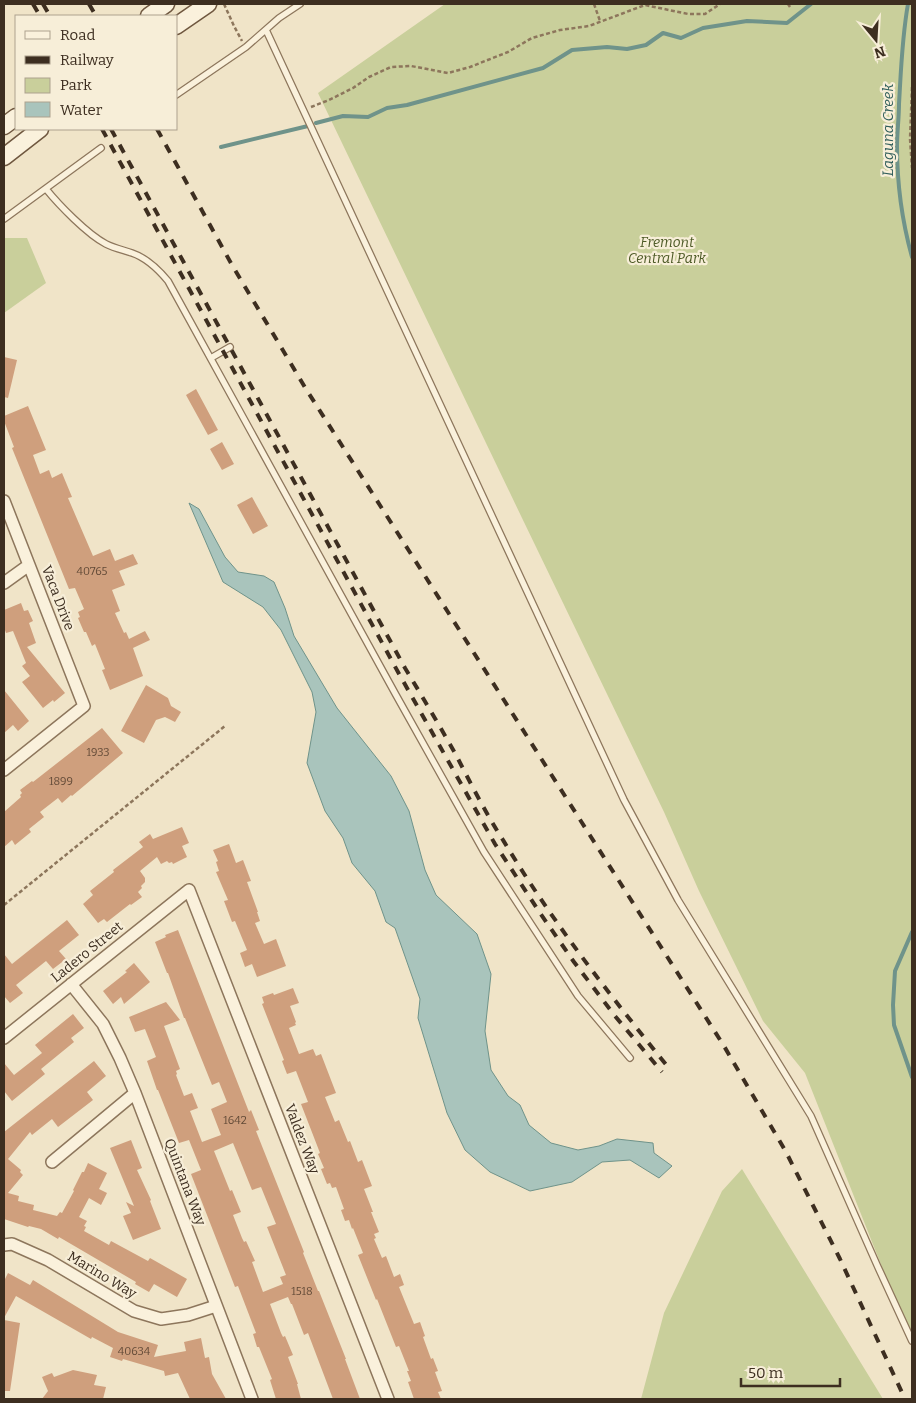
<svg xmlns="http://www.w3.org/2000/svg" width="916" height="1403" font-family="Bitter,serif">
<rect width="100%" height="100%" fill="#f0e4c8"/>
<path fill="#c9cf9b" d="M445,4h467v1333l-7,-12 -100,-252 -42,-52 -64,-130 -35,-79 -142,-294 -204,-425z
M4,238h23l19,45 -42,30z
M742,1169l141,230h-242l23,-86 58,-122z"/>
<path fill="#a9c4bc" stroke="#6f938a" d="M189,503l10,6 26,48 13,15 26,4 10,6 11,26 9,28 43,72 54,68 18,35 16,59 11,25 41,39 14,40 -6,57 6,39 17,26 12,9 9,20 22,18 27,7 21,-4 18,-7 36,4 1,10 18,13 -13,12 -29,-18 -28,2 -30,20 -42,9 -40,-19 -25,-22 -18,-37 -29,-95 2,-19 -25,-71 -9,-6 -11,-31 -23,-28 -9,-25 -18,-27 -18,-48 9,-51 -4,-20 -31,-62 -18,-23 -40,-25z"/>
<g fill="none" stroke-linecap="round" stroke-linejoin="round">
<path stroke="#6f938a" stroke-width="4" d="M908,4c-6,33 -7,66 -9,100 0,14 -2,28 -2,42 0,37 5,75 15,111
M316,123l27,-7 25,1 19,-9 20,-3 136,-37 29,-18 35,-3 20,2 19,-4 17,-12 18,5 22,-10 44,-7 40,2 24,-19
M221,147l87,-21
M912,932l-17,39 -2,34 1,20 18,52"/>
</g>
<path fill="#cf9f7d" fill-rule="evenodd" d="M4,357l13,3 -9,38 -4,-1z
M196,389l22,41 -10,5 -22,-40z
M28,406l18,44 -13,5 7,19 9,-4 3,8 10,-5 10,24 -4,1 25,58 17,-7 5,12 18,-7 5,10 -19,7 6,14 -13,5 8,21 -5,2 9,20 2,-1 3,7 16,-8 5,9 -17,8 10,28 -33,14 -8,-20 3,-1 -10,-25 -3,2 -6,-14h-2l-6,-14 2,-1 -2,-5 6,-3 -9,-21 -6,1 -57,-141 2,-1 -10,-26v-5z
M222,442l12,22 -12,6 -12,-21z
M252,497l16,29 -15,8 -16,-29z
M21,603l3,8 4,-1 5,11 -4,2 7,20 -9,4 38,46 -11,9 -1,-2 -10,8 -21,-26 8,-6 -8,-10 4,-3 -13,-32 -7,2 -2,-6v-17z
M146,685l22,13 3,8 10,6 -6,10 -10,-5 -9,3 -12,23 -23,-12z
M4,690l25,31 -11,10 -5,-6 -9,8z
M102,728l21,25 -51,43 -1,-1 -9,8 -4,-5 -18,14 4,5 -15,12 2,3 -16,13 -3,-5 -8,7v-35l17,-15 -1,-2 2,-2 -2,-3 12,-9 1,1z
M182,827l7,16 -7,3 5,11 -14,7 -1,-2 -3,1 -2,-2 -6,3 -4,-7 -17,14 5,7v4l-4,4 1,2 -4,4 4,5 -11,8 -1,-1 -23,18 -3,-3 -6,4 -15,-19 10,-9 -3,-4 24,-19 -1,-2 30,-23 -4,-5 11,-8 3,5z
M229,844l7,19 7,-3 8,21 -4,1 11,30h-1l3,9 -5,2 9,21 12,-5 10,27 -29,11 -5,-13 -7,3 -5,-14 7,-3 -12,-29 -3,1 -8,-21 4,-1 -12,-28 3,-1 -3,-9 2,-1 -5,-11z
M67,920l12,15 -20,16 7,8 -13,10 -7,-8 -30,24 7,8 -13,10 -6,-7v-42l8,10z
M178,930l71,182 2,-2 8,20 -3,1 48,121 -1,1 15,38h1l27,68h-1l15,40h-27l-25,-66 -4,2 -12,-31h-1l-3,-7 -18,7 11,29 2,4 2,-1 8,19 -5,2 10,27h-1l4,15h-25l-6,-19 2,-1 -13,-32h-2l-4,-13 3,-1 -18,-47 -3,1 -44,-113 10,-4 -12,-30 -10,3 -21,-53h-1l-10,-29 9,-4 -11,-28 -10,3 -6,-15 37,-15 14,18 -16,6 16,43 -4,2 1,3 -1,1 8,21 8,-3 6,15 -8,3 12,31 19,-7 -10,-26 16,-7 -8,-20 -7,3 -27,-67h-1l-16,-45h-1l-12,-31 11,-5 -1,-2zM233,1143l19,47 9,-3 15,37 -9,3 19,48 -6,2 3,7 -20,8 -11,-30 3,-1 -9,-20 -2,1 -2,-4 -9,-23 8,-3 -9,-22 -2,1 -16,-40z
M134,963l16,19 -26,22 -3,-7 -8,7 -10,-13 24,-19 -2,-1z
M293,988l6,15 -9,3 6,16 -1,1 1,2 -7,3 10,26 14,-5 3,7 5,-2 15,39 -11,4 10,25 4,-2 9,22 2,-1 8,21 4,-2 10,26 -8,3 9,23h-2l8,20 -5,2 2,4 -2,1 8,19 4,-2 8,21 6,-3 4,11 -5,2 15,37 6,-2 5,14 -2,1 8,22 2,-1 5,13 -3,1 7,19 -4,1 3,7h-27l-6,-17 3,-1 -4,-10h2l-10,-25 -3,1 -19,-48 -1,1 -18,-45 5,-2 -10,-25 -1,1 -3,-9 -4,1 -4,-11 3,-1 -8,-22 -4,1 -2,-5 -3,1 -6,-15 3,-1 -6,-14 2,-1 -19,-49 7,-2 -12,-31 -9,3 -5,-13 2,-1 -22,-56 2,-1 -2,-6 11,-4 1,2z
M73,1014l11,14 -13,10 3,4 -33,27 4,5 -33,27 -8,-10v-28l10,12 28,-22 -7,-8z
M94,1061l12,15 -19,16 6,8 -35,27 -6,-8 -20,16 -2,-3 -22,27 13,11 -1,2 3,3 -15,18 11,3 -1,5 16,4 -1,5 24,6 3,-4 2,1 12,-22 -1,-1 9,-18h2l4,-9 19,10 -8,16 8,4 -6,12 -12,-7 -10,19 8,4 -3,5 2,1 -2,4 25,14 2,-4 37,20 2,-3 37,21 -10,18 -23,-13 -5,8 -14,-8 1,-2 -77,-45 -1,2 -17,-10 -12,-3 -1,1 -24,-8v-87z
M131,1140l11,28 -5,2 14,30 -1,1 11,28 -28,11 -10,-24 8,-3 -5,-11 8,4 -24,-58z
M8,1273l22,12 3,-5 85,52 40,13 -4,12 32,-6 -2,-9 17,-4 4,20 4,-1 3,17 14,25h-36l-12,-26 -13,3 -1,-5 -41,-12 -1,2 -12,-4 3,-9 -21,-11 -1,2 -75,-43 -12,22v-37z
M4,1320l16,3 -10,68h-6z
M73,1370l24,5 -3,10 12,2 -3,12h-61l6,-8 -6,-14 10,-4 2,4z"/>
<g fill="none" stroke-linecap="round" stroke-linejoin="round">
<g stroke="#8d765c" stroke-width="8">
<path id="service" d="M266,30l358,770 54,100 133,216 66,149 35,76
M176,95l70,-48 33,-29 21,-14
M46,189c13,16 41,45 60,55 8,4 17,6 26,9 15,5 26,16 36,28l228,414 88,157 94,144 52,62
M4,219l97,-71
M211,358l19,-11"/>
</g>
<g stroke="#8d765c" stroke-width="14">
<path id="minor" d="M4,501l80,205 -80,64
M4,583l25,-18
M71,984l32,40 17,34 15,35 117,306
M4,1038l185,-148 199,509
M52,1162l83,-69
M4,1245l8,-1 36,16 86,51 27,8 27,-4 28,-9"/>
</g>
<g stroke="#6f573f" stroke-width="19">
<path id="secondary" d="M149,16l17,-12
M176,26l32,-22
M4,126l12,-9
M4,157l36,-28"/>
</g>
<path stroke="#8d765c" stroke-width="2.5" stroke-dasharray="4 2.5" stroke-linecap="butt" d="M224,4l10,22 8,15
M594,4l6,17
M788,4l2,3
M912,87l-2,52 2,29
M311,107l18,-7 24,-12 16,-11 22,-10 20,-1 37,7 22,-6 38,-15 24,-14 28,-8 29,-4 56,-21 43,9h17l15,-10
M4,905l221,-179"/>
<use href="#service" stroke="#faf1dc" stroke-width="5.5"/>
<use href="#minor" stroke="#faf1dc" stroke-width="11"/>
<use href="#secondary" stroke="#faf1dc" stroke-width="16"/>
<path stroke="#3d2e20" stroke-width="4" stroke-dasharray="9 9" stroke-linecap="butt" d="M33,4l7,12
M43,4l7,12
M89,4l7,12
M102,129l296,543 97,172 45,69 34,49 41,54 47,56
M111,129l294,539c17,28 34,57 50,85 15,29 30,59 48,87 48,80 106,154 165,227
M157,129l75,136 74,124 418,657 62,106 54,107 65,140"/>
</g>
<g text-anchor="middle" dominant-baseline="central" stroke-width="4.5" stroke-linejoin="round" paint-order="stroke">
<g font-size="11" fill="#624a37">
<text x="92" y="571">40765</text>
<text x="98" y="752">1933</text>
<text x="61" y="781">1899</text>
<text x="235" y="1120">1642</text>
<text x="302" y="1291">1518</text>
<text x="134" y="1351">40634</text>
</g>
<g font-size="14" font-style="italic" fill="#4d5a26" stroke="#f7eed8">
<text x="667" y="242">Fremont<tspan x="667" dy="16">Central Park</tspan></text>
</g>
<g font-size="14" fill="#3d2e20" stroke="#f7eed8">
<text transform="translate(58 598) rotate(69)">Vaca Drive</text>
<text transform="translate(87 952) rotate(-39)">Ladero Street</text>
<text transform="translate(302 1139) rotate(69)">Valdez Way</text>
<text transform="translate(185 1182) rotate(69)">Quintana Way</text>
<text transform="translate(102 1275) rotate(31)">Marino Way</text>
</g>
<g font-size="15" font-style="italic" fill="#2f5d5a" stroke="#f7eed8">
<text transform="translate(888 130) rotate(-90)">Laguna Creek</text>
</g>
</g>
<rect width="916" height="1403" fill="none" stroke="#3d2e20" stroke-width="10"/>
<rect x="15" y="15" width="162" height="115" fill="#f7eed8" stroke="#ada18e"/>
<rect x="25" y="31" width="25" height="8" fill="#faf1dc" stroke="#ada18e"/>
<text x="60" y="40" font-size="15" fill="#3d2e20">Road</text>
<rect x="25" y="56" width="25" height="8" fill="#3d2e20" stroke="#ada18e"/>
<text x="60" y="65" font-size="15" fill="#3d2e20">Railway</text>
<rect x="25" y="78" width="25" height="15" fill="#c9cf9b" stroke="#ada18e"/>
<text x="60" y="90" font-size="15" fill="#3d2e20">Park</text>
<rect x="25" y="102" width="25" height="15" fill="#a9c4bc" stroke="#ada18e"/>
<text x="60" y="115" font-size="15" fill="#3d2e20">Water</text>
<g transform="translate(876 40) rotate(162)" stroke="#f7eed8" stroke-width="4" paint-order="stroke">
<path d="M0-4L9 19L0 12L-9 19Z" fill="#3d2e20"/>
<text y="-8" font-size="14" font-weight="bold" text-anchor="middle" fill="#3d2e20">N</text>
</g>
<path d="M741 1378v8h99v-8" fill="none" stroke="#3d2e20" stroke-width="2.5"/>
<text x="748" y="1378" font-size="15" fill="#3d2e20" stroke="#f7eed8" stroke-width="4" paint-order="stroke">50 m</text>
</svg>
